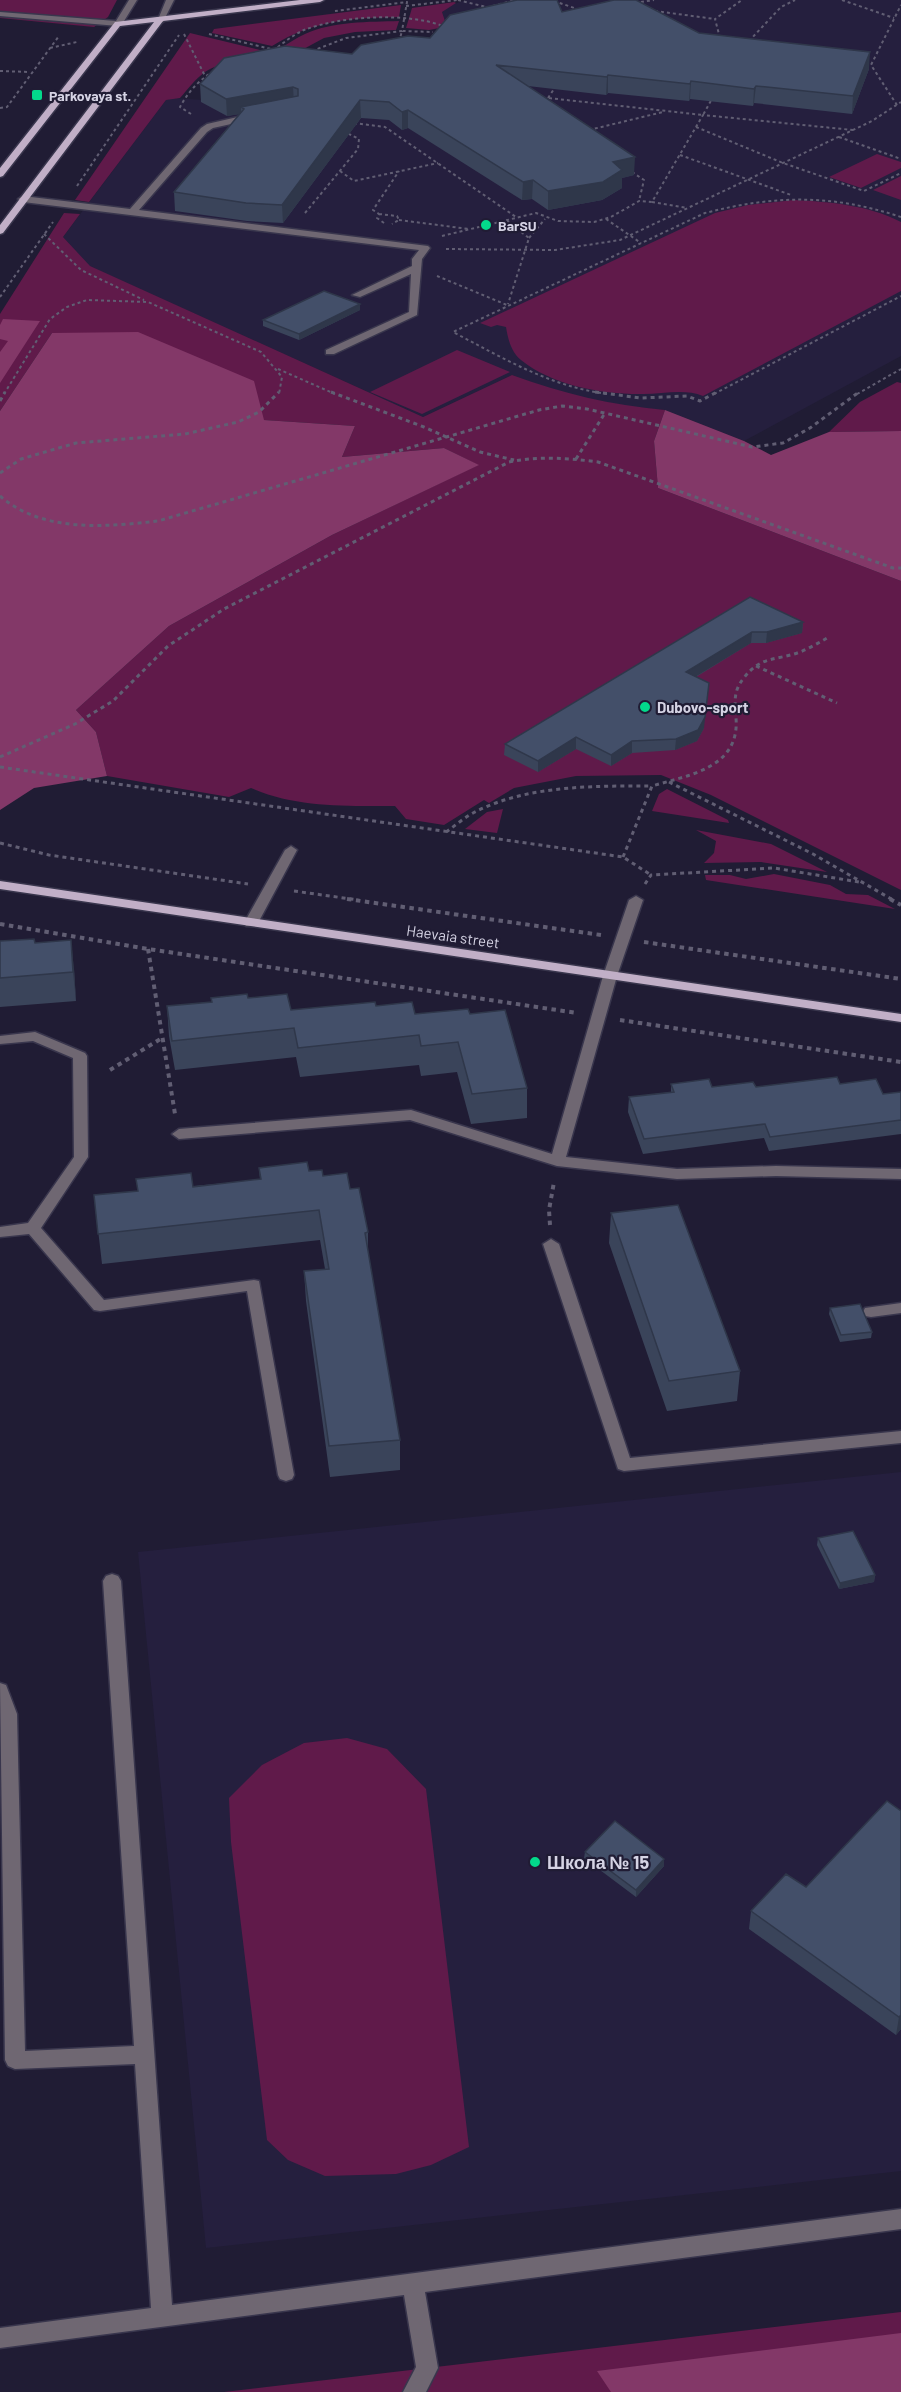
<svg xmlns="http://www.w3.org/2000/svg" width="901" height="2392" font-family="Barlow,sans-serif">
<rect width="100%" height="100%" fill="#201c34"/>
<path fill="#251f3e" d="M466,0h435v356l-157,85 -79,-31 -34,-3 -68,-13 -51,-19 -89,42 -334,-151 -26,-29 103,-137 8,-2 28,2 215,-46 28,-33 -3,-9 9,-7z
M901,1472v699l-695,77 -68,-696z"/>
<path fill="#601a4a" d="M0,0h117l-9,17 -14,10 -94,-9z
M454,2l2,1 -14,9 3,9 5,5 -21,4 -23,-2 6,-20z
M401,5l-2,12c-49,1 -85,3 -127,29l-60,-13 2,-4z
M399,21l-3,9 -41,2 -31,6 -26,14 -18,-4c8,-4 16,-10 25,-14 28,-13 64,-12 94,-13z
M190,33l78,19c-17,13 -39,7 -58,17 -12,6 -21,19 -30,29l-14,2 -77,102 -14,-2z
M877,154l24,8v6l-40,20 -32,-11z
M901,176v24l-28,-10z
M794,200c37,2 74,5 107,22v69l-198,105c-20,-8 -43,-1 -64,-2 -39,0 -87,-9 -118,-34 -10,-8 -13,-21 -15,-33l-9,-2 -6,2 -11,-4 235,-110 33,-8z
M64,213l16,1 -17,23 27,29 333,151 89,-42c52,19 98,30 153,35l-11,31 4,47 243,93v309l-190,-95 -50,-20 -85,1 -62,12 -25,15 -5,-3 -40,25 -38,-6 -11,-13c-48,0 -99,2 -144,-18l-22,9 -122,-21 -11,-44 -20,-22 93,-84 163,-91 146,-70 -34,-17 -102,9 13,-31 -91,-6 -212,-87 -52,78v-97z
M457,350l53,22 -88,42 -52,-22z
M897,382l4,1v48l-72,1 31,-30z
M667,789l61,31 1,3 -77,-12 7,-17z
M503,809l-6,24 -32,-4 22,-17z
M696,830l75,14 56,28 -66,-10 -57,1 10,-10 2,-12z
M774,874l56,11 16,9 22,1 27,14 -189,-29 -1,-5h25l16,4z
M347,1738l40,11 39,40 43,358 -38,18 -35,9 -71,2 -37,-16 -21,-20 -36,-298 -2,-44 33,-33 42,-22z
M901,2312v80h-677z"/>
<path fill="#833868" d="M3,319l37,2 -40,62v-31l8,-11 -8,-2v-14z
M138,332l116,49 10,39 91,6 -13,31 102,-9 35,17 -147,70 -163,91 -93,84 20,22 11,44 -73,12 -34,22v-399l52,-78z
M665,410l79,31 27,14 58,-23 72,-1v150l-243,-93 -4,-47z
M901,2333v59h-290l-14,-21z"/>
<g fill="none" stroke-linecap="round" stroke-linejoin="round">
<g stroke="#39364d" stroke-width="3">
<path id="minor" d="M129,0h8l-16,26h-3l-118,-10v-4l116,9z
M166,0h8l-11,22h-6z
M255,113l3,1v4l-45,10 -6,4 -68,78 289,36 2,2 -8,11 -5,56 -83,39h-8v-4l83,-38 2,-38 -51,23 -8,-2 60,-29v-7l7,-9 -396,-48 -5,-3 5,-3 107,13 71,-81 6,-4z
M291,846l6,4 -39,73 -2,3h-10l-2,-3 41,-73z
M636,896l7,4 -26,76 -51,181 111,12 99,-3 125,3v10l-125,-3 -99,3 -120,-13 -147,-46 -231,19 -7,-5 7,-5 232,-19 141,44 51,-178 26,-76z
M35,1032l50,21 2,3 1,101 -47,71 63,72 150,-20 5,1 35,194 -2,4 -6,2 -6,-2 -2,-4 -31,-184 -147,20 -6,-1 -65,-76 -29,3v-10l28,-4 46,-66 -1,-99 -40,-17 -33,3v-8z
M551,1239l8,5 71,214 271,-27v12l-277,28 -6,-2 -75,-225z
M901,1303v10l-30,4 -6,-1 -2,-4 2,-4z
M112,1574l6,2 3,5 51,724 729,-96v20l-476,63 13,76 -12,24h-23l13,-25 -12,-72 -404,53v-20l151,-20 -16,-244 -120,5 -7,-3 -3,-6 -5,-377 6,2 11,29 8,337 109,-5 -31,-465 3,-5z"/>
</g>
<g stroke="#39364d" stroke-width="3">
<path id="major" d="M300,0h24l-4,2 -157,19 -160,212 -3,1v-9l154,-203 -34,4 -117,150 -3,1v-9l115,-146z
M0,881l901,133v8l-901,-133z"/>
</g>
<path stroke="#615e73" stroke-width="2" stroke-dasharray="3 3" stroke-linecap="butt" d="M458,0l28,7
M842,0l52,18
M554,1l26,9
M635,3l19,-3
M406,6l51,-6
M481,9l35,-9
M655,11l60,8
M184,34l21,42
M209,34l66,16
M720,38l-5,-19 27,-19
M749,41l32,-34 14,-7
M399,42l3,-11 31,1
M50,48l27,-6
M273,51c10,-8 20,-16 31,-21 37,-14 102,-18 139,-4
M312,51l34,-13 56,-7 5,-29 -72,9
M0,71l30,1
M548,98l8,-12
M545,102l3,-4 155,17 10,-18
M897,105l-26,-40 30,-60
M0,108l7,-1 52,-71
M191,114l-11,-7c8,-15 19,-27 34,-36
M354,123l31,4 131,90
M696,127l87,36 81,28 37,-18
M589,130l74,-18
M839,137l62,22
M680,155l111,40
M340,171l14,10 84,-18
M632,172l12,8 -5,21
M77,186l102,-151
M652,202l35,6
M305,213l53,-64 1,-10 -14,-7
M379,214l18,2 2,4 -7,4
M606,219l35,24
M399,220l70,9
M507,221l22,17 -21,66
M384,223l-7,-5 2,-4 -6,-4 26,-39
M44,234l37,36 63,30
M442,236l94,-23 22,8 36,1 17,-5 28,-16 13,1 51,-87 150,15
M529,238l16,-19
M446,249l109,1 65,-10 252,-119 29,-19
M437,276l70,29
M0,297l53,-75
M278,369l57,25
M4,394l46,-75 17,-12 20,-7 61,2 113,50 21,25 -3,17
M607,394c-58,-8 -102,-35 -154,-62l252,-119c70,-18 127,-19 196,4
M714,394l187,-98
M857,394l44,-25"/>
<path stroke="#615e73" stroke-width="3" stroke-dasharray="4 4" stroke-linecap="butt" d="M331,392l93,35 56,25 34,8
M595,392l46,6 46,-2 13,5 17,-9
M0,401l5,-9
M576,459l29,-46
M0,473l21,-14 55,-16 109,-9 53,-12 21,-10 20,-20
M0,496c43,37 105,31 158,25l381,-111 23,-4 25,3 165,38 31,-4 27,-15 49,-36
M756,666l81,37
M0,757l75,-33 38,-23 55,-55 56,-37 285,-147c30,-6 59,-4 89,0l295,106h8
M0,767l623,90 28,18
M669,782l144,72 80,46
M446,832c10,-7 20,-16 31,-21 52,-26 118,-25 175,-25
M0,843l49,12 199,29
M623,857l29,-71c37,-11 88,-18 84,-68 -1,-16 -3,-26 7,-39 18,-24 33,-18 57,-27 10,-4 20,-10 29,-15
M645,884l6,-9 123,-7 85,14
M294,891l64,9"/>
<path stroke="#615e73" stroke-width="4" stroke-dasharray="4.5 4.5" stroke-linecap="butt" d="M347,899l254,36
M890,899l11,6
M0,924l148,25 429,64
M644,942l257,37
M148,949l27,165
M620,1020l281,42
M110,1070l52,-32
M550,1225l-1,-15 5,-28"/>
<use href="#minor" fill="#6f6772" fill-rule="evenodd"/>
<use href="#major" fill="#c1afc7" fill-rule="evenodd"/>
</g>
<path fill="#3a445a" d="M562,12l137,21 170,36 -17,45 -98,-11 -1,3 -63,-7 -1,2 -81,-8 -2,2 -78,-9 106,89 -12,3v10l-20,12 -54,10 -16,-11 -10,1 -114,-72 -6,2 -13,-10 -28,-2 -78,105 -36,-2 -72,-10 -1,-19 65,-78 -12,2 -26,-14 -1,-18z
M360,304v6l-61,30 -36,-14v-6z
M750,597l53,25 -1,11 -36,10h-15l-55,34 8,51 -7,13 -22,9 -43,3 -21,13 -35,-17 -38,23 -34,-17 1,-11z
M0,941l35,2 39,26 2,32 -76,6z
M211,998h37l43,12 85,-4 39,8h55l57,74v30l-56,6 -14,-52 -36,4 -2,-11 -119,12 -4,-20 -121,13 -6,-34 -2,-30 45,-4z
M671,1084l41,3h44l84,-3 43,10 18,-2v42l-132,17 -5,-13 -121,16 -15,-42 1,-15 42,-5z
M259,1168l50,3 14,5 27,13 18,43v22l32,186v30l-70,7 -24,-176 -2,-30 21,-2 -5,-29 -218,24 -8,-69 166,-15z
M611,1213l129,158 -3,30 -70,10 -58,-168z
M830,1308l42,24 -1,6 -31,4 -11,-28z
M818,1538l57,37 -1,7 -35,7 -22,-44z
M901,1811v218l-5,6 -147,-106 2,-18 55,-24z
M585,1852l79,7v7l-28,31 -52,-39z"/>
<path fill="#2f374a" d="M870,52l-1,17 -17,45 1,-18z
M608,75v18l-2,2 1,-18z
M691,81l-1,18 -1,2 1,-17z
M756,86l-2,17 -1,3 1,-17z
M293,87l1,18 -50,4 -3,-2v7l-14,2 -1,-17z
M360,100l1,18 -78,105 -1,-18z
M408,110v18l-6,2v-18z
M635,157l-1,18 -12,3v10l-20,12 -54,10v-19l65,-29z
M533,180l-1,19 -10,1 1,-18z
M360,304v6l-61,30v-6z
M803,622l-1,11 -36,10 1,-11z
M752,632l-1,11 -66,40 1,-11z
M709,683l-5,45 -7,13 -22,9 1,-11z
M576,737v12l-38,23v-11z
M632,741v12l-21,13v-11z
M71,940l3,29 2,32 -3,-29z
M875,1575l-1,7 -35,7 1,-6z
M664,1859v7l-28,31v-7z
M901,2015v14l-5,6 3,-18z"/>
<path fill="#434f69" stroke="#2f374a" stroke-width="1.5" d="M517,0h40l5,12 52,-12h22l63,33 171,19 -17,44 -97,-10 -2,3 -63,-8 -1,3 -82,-9 -1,2 -111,-12 139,92 -22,5 9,8 -19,12 -55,9 -15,-11 -10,2 -115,-72 -6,2 -13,-10 -29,-2 -78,105 -36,-2 -72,-11 70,-83 -3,-2 57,-11v-7l-5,-2 -67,12 -26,-15 24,-26 61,-12 67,8 9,-9 47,-9 22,2 20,-23z
M324,291l36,13 -61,30 -36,-14z
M750,597l53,25 -36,10h-15l-66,40 23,11 -4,34 -7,13 -22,9 -44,2 -21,14 -35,-18 -38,24 -33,-17z
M34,939l1,4 36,-3 2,32 -73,6v-37z
M247,994l1,4 39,-4 4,16 84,-8 1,4 36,-4 3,12 53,-5 2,5 35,-4 22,78 -55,6 -14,-52 -37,4 -2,-11 -121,13 -4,-20 -122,13 -5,-35 45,-4 -1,-4z
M837,1077l3,7 36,-5 7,15 18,-2v28l-131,17 -5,-13 -121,15 -15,-42 45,-5 -3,-8 38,-5 3,8 41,-5 3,5z
M307,1162l2,9 13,-1 1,6 24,-3 3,16 9,-1 9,44 -3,1 35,207 -71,6 -25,-175 25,-2 -10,-59 -221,24 -4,-39 44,-4 -2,-12 55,-6 2,14 68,-8 -2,-11z
M678,1205l62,166 -71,10 -58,-168z
M860,1304l12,28 -31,3 -11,-27z
M853,1531l22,44 -35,8 -22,-45z
M887,1801l14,10v204l-2,2 -148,-106 35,-37 20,13z
M615,1821l49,38 -28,31 -51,-38z"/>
<g fill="#03d98b" stroke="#201c34" stroke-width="2">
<rect x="31" y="89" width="12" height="12" rx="3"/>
<circle cx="486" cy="225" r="6"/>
<circle cx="645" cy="707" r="6"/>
<circle cx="535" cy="1862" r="6"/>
</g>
<g text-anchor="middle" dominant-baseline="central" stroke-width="4.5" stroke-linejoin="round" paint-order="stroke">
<g font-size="14" font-weight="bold" fill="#d5d3e4" stroke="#201c34" text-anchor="start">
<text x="49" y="95">Parkovaya st.</text>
<text x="498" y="225">BarSU</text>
</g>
<g font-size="15" font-weight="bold" fill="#d5d3e4" stroke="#201c34" text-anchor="start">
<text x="657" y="707">Dubovo-sport</text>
</g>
<g font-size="15" fill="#d5d3e4" stroke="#201c34">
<text transform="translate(453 936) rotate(8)">Haevaia street</text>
</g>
<g font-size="18" font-weight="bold" fill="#d5d3e4" stroke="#201c34" text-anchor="start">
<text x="547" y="1862">Школа № 15</text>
</g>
</g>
</svg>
